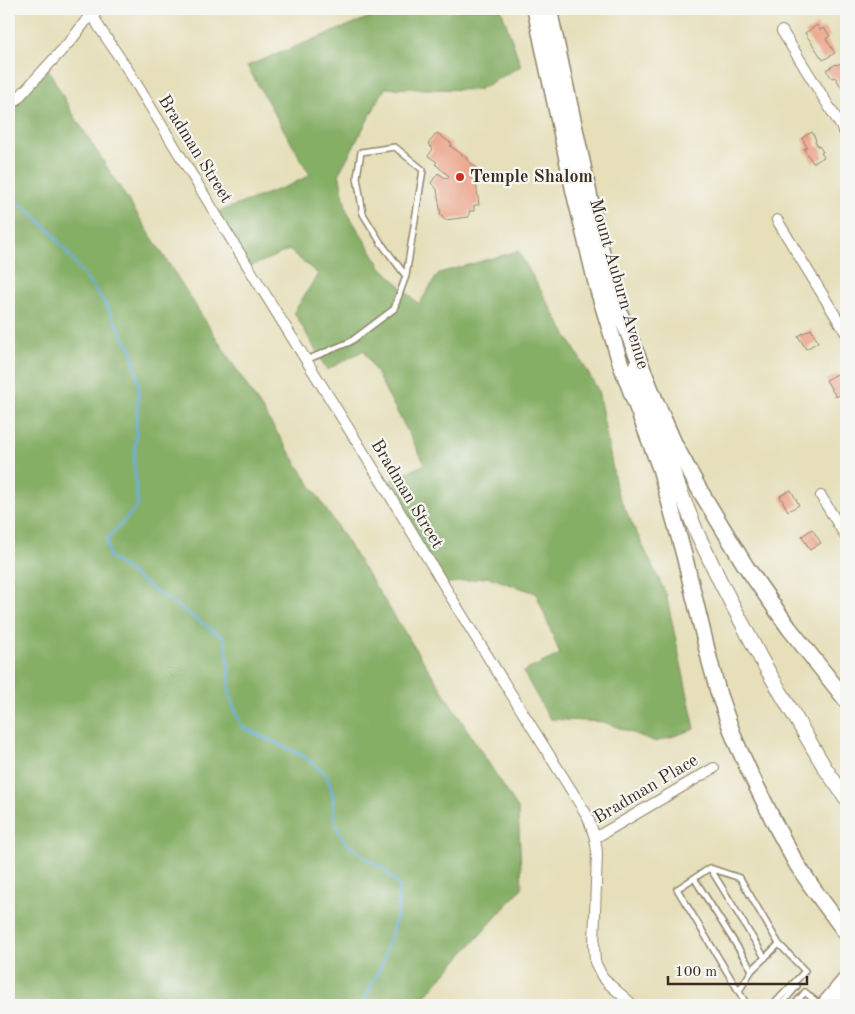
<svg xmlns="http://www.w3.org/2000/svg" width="855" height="1014" font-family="'Old Standard TT',serif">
<rect width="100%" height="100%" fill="#f6f6f2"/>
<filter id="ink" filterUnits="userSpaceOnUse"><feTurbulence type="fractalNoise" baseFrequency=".02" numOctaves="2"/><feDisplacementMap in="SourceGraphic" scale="10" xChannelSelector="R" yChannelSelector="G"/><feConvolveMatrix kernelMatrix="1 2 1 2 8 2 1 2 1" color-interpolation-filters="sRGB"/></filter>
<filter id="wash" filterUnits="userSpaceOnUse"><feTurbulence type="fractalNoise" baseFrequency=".0096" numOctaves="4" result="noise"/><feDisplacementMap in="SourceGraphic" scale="20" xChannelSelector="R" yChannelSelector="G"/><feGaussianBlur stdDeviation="1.12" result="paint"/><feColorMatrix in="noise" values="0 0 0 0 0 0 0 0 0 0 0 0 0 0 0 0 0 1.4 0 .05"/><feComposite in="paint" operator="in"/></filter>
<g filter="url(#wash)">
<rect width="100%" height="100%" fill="#e6dfba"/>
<path fill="#86af66" stroke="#606c42" d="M390,9h111l20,57 -43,24 -93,-2 -46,85 8,39 34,55 38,37 20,-31 79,-22 80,139 19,102 49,102 29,135 -39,13 -52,-20 -54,-3 -27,-47 37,-18 -24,-61 -48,-16 -44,7 -61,-100 42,-20 -61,-114 -37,20 -33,-58 24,-38 -29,-24 -40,17 -33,-54 74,-28 20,-10 -63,-109z
M47,67l24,44 447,698 4,79 -105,117h-408v-901z"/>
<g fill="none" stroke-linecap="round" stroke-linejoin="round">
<path stroke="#6cafe1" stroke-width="2.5" d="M9,199l16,8 28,27 49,65 30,52 7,34 -5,78 4,43 -31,33 2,17 28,22 88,61 4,29 1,29 12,30 63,30 21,17 6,17 3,31 9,19 20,16 20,12 15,17 -1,25 -15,51 -21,43"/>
</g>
<g id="blocks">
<path fill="#eb9e82" d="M817,25l3,5 4,-2 6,8 -4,3 9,14 -12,7 -18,-27z
M841,63l5,8v24l-11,-18 -3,1 -6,-8 10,-6 1,1z
M812,132l4,8 -1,1 3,6 1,-1 4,6 -2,1 3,4 -11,6 -9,-14 3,-2 -5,-9z
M437,133l15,11 -2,2 17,12v2l11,9 -8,9 6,4 3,23h-5v6h-5v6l-24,3 -4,-4 -4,-27 -6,-6 7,-10 9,6 2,-3 -14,-12 2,-2 -9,-6 5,-7 -5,-5z
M811,329l7,13 -12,7 -8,-13z
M837,374l9,17 -10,6 -10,-17z
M791,490l8,15 -11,6 -8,-15z
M812,529l9,14 -11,7 -8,-14z"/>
</g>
</g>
<g filter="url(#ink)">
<use href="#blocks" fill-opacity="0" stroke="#90846c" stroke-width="1"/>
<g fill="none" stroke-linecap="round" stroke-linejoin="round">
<g stroke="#90846c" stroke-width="8">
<path id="service" d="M306,360l44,-18 44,-33 12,-33 -25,-33 -18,-29 -6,-37 4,-25 34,-5 28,23 -17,106
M710,868l55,90
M694,878l58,92
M739,991l13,-21 27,-26 -39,-66 -30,-10 -33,21 70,116
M773,1005l32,-34 -26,-27
M781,1005l16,-19
M794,1005l11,-13 15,13"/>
</g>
<g stroke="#90846c" stroke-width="12">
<path id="minor" d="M92,13l7,14 29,43 106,174 149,240 77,128 128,205 7,21 2,14 -3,93 1,17 7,14 7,8 24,21
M782,31l64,103
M9,108l63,-69 23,-30
M777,220l69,113
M821,496l25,41
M595,838l119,-70"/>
</g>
<g stroke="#90846c" stroke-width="16">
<path id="secondary" d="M635,367l8,24 41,110 13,32 25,52 39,74 64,109 21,30"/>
</g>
<g stroke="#90846c" stroke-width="18">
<path id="primary" d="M535,9l39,183 23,95 24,78 39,103 24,87 26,107 9,33 16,45 16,35 27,55 18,33 16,24 34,46
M549,9l54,249 12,43 41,101 19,43 24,44 46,76 44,63 57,72"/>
</g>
<g stroke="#90846c" stroke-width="19">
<path id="trunk" d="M825,1005l21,-25"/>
</g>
<use href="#service" stroke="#fff" stroke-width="5"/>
<use href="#minor" stroke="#fff" stroke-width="10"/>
<use href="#secondary" stroke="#fff" stroke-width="14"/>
<use href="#primary" stroke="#fff" stroke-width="15"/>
<use href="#trunk" stroke="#fff" stroke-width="16"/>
</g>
</g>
<circle fill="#c8321e" stroke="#f6f6f2" stroke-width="2" cx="460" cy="177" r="5"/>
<g text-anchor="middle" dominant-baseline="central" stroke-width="4.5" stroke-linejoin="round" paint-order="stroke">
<g font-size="18" fill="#3b2a1e" stroke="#f6f6f2">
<text transform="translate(195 149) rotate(58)">Bradman Street</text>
<text transform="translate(619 284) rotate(74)">Mount Auburn Avenue</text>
<text transform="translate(407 494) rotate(59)">Bradman Street</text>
<text transform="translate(646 789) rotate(-31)">Bradman Place</text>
</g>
<g font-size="18" font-weight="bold" fill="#3b2a1e" stroke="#f6f6f2" text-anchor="start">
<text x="470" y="177">Temple Shalom</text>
</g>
</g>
<rect width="855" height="1014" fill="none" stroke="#f6f6f2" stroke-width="30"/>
<path d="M668 976v8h139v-8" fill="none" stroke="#3b2a1e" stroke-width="2.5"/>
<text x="675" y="976" font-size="15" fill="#3b2a1e" stroke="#f6f6f2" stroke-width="4" paint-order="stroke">100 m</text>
</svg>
